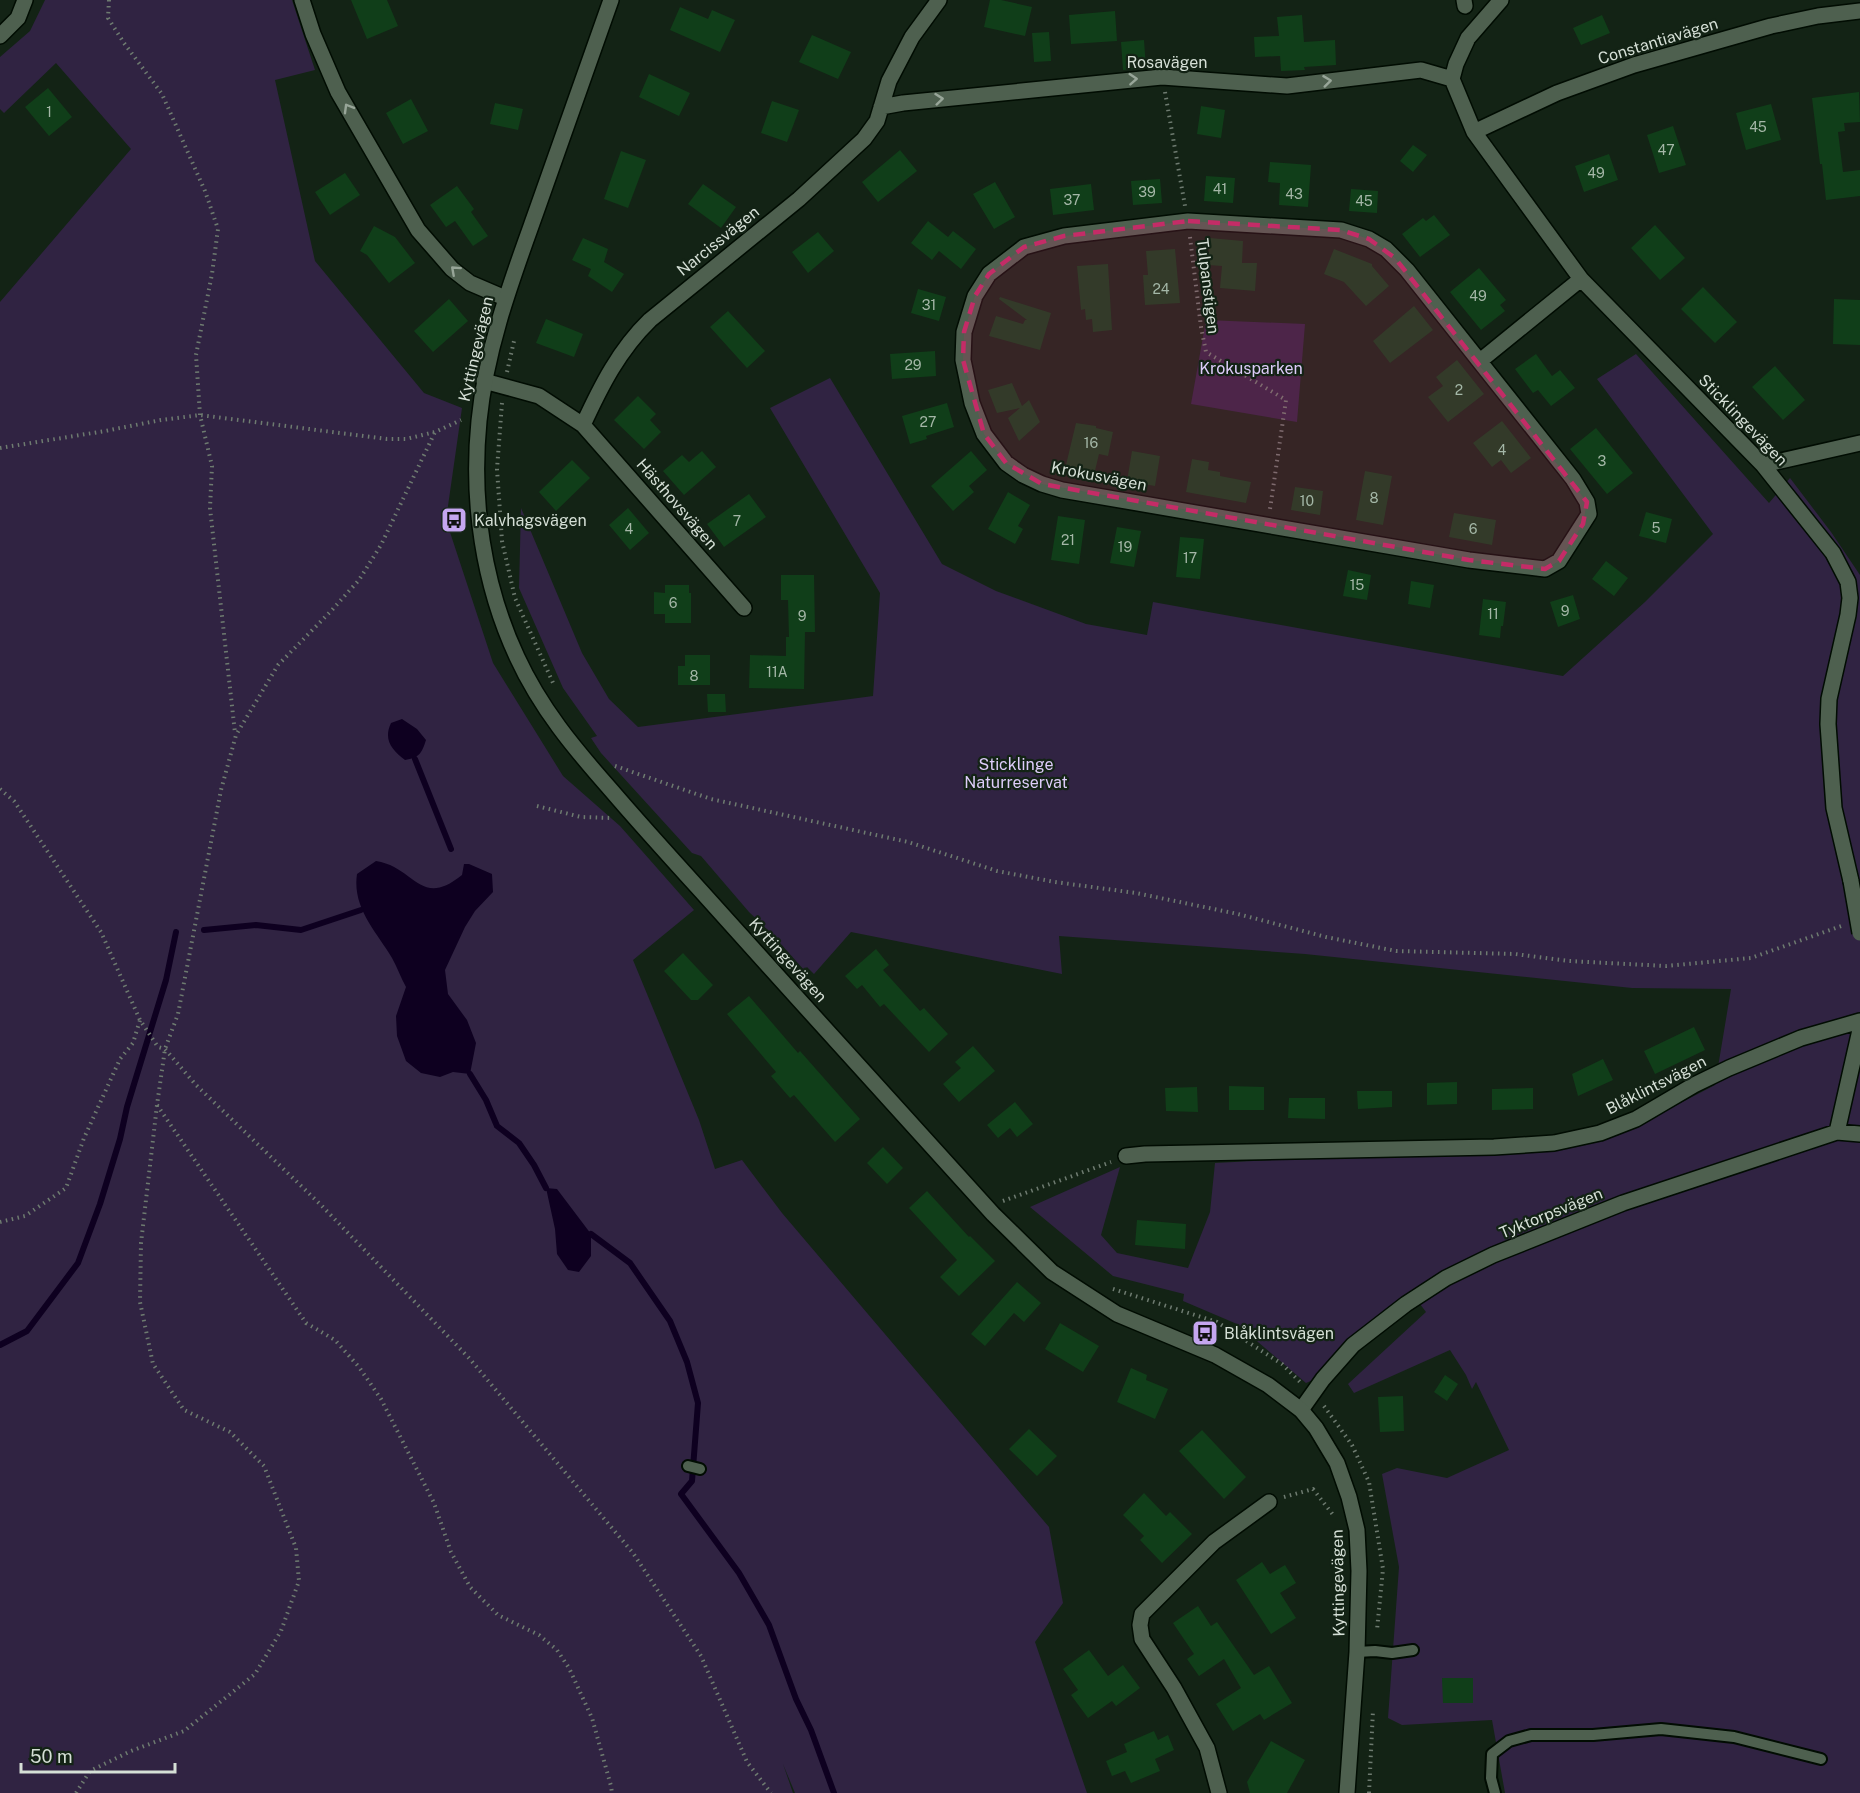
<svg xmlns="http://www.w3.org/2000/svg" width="1860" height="1793" font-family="'Public Sans',sans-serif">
<rect width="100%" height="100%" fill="#132315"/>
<path fill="#302342" d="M45,0h247l23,70 -40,10 40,181 109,132 38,15 -16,112 47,143 70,113 57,50 74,84 -61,50 66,160 16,49 27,-9 40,53 267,314 14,76 -28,39 52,151h-292l-12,-29 10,29h-793v-1491l131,-153 -75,-86 -52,50 -4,-4v-52l30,-26z
M1206,320l99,4 -8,98 -106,-18z
M1636,354l133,149 21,-25 41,54 29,43v1218h-355l-13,-73 -90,5 -14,-7 11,-151 -17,-93 15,-6 50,10 62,-28 -33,-68 -4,7 -6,-14 -16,-25 -96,43 -6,-9 78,-72 -12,-16 -99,83 -9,4 -69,-59 -54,-23 1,-7 -71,-18 -83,-69 90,-40 -19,68 16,18 71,15 22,-56 5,-49 95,-5 217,-5 92,-18 96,-50 16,-96 -99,-1 -327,-34 -246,-18 3,38 -211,-42 -37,42 -7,-7 -3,3 -32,-36 -23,-22 -48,-56 -9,-3 -91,-100 -10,-15 6,-2 -34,-48 -44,-100 2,-80 61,145 27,46 29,28 235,-31 7,-103 -110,-185 60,-30 112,186 54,27 90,33 61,11 6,-33 410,74 82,-74 68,-68 -116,-155z"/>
<path fill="#0e0020" d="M402,719l15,10 9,11c-4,13 -7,18 -21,20 -13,-10 -22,-20 -14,-37z
M376,861c39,6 44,48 86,14l2,-11h5l23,10 1,18 -18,19 -10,16 -20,43 3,24 19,26 9,23 -6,31 -17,-2 -13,5 -19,-4 -15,-12 -9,-25 -1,-20 10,-29c-5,-9 -9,-20 -14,-29 -16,-27 -40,-50 -35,-84z
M546,1188l11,1 34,45v22l-12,16 -11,-2 -11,-16 -2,-25z"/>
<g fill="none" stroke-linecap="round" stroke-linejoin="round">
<path stroke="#0e0020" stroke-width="6" d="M415,759l36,90
M204,930l52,-5 45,5 60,-20
M470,1074l16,26 11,26 22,17 15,22 12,23
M591,1234l39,29 40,58 17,41 11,41 -6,78 -11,13 58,79 30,52 27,74 15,31 23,63
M0,1345l27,-14 51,-68 22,-59 20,-65 7,-32 39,-127 10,-48"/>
</g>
<path fill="#103e19" d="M351,0h36l11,26 -31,13z
M990,0h11l31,7 -7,29 -41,-9z
M680,7l28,12 4,-9 23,10 -15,32 -50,-22z
M1115,11l2,30 -46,3 -2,-29z
M1302,15l2,27 31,-2 1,25 -32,2 1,3 -24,1 -1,-15 -25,1 -1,-20 25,-1 -2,-19z
M1602,15l8,18 -29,12 -8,-17z
M1049,32l2,29 -17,1 -2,-29z
M812,35l39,17 -13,27 -39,-17z
M1144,40l2,28 -23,2 -2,-28z
M649,74l41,19 -11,23 -40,-19z
M48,88l24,29 -23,19 -24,-29z
M1859,92l1,30 -16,1 1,8 -7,1 5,40 17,-2v26l-34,4 -4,-36h-2l-8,-66z
M411,99l17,32 -25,13 -17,-31z
M772,101l27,9 -12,32 -26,-9z
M495,103l28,6 -5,21 -28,-6z
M1771,104l10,36 -35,10 -10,-37z
M1201,106l24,4 -4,28 -24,-4z
M1673,126l13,39 -27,8 -12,-38z
M1413,145l14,10 -14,17 -13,-11z
M900,150l17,21 -39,31 -16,-20z
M621,151l25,9 -18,48 -24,-9z
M1609,154l9,26 -34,12 -9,-26z
M1270,162l41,3 -3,42 -29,-2 1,-22 -12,-1z
M345,173l15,22 -30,20 -15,-23z
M1206,176l29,2 -2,25 -29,-2z
M1160,179l2,24 -29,2 -2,-24z
M995,182l20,35 -21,12 -21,-35z
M703,184l33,23 -15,21 -33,-24z
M1091,184l3,26 -41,5 -3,-26z
M457,186l17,23 -3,3 17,24 -15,10 -18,-25 -9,6 -16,-22z
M1351,189l27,2 -1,22 -28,-2z
M1434,215l16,20 -30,22 -18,-23 21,-16 3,3z
M928,221l20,16 5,-6 23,18 -15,20 -22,-18 -7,9 -21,-17z
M1655,225l30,33 -25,22 -29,-32z
M374,226l21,11 20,26 -26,20 -22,-28 -7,-4z
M818,232l16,19 -26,22 -16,-21z
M583,238l25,11 -4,13 20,12 -12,18 -24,-16 3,-7 -19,-9z
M1210,238l33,3 -1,22h15l-2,28 -35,-3 2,-22 -14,-1z
M1175,249l5,54 -35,2 -2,-30h5l-2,-24z
M1334,249l38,15v2l17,20 -23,20 -22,-24 -20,-8z
M1108,264l4,66 -19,2 -1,-13 -6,1 -1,-11 -4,1 -4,-44z
M1479,268l27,32 -6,5 5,6 -24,19 -31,-38z
M1703,287l34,35 -22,21 -34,-34z
M918,289l28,8 -7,24 -28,-8z
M1000,297l51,16 -11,37 -51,-14 7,-20 27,8 2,-4h2l-28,-21z
M449,299l19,22 -35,31 -19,-21z
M1834,299l26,1v45l-27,-1z
M1414,306l19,24 -43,33 -17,-22z
M728,311l37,40 -18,17 -37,-41z
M546,319l37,15 -9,23 -38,-14z
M935,351l1,25 -44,3 -2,-25z
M1536,354l16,22 8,-6 15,18 -24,18 -13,-16 -5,3 -18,-24z
M1457,360l27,34 -36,28 -20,-25 15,-11 -7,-9z
M1775,366l30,34 -22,20 -31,-33z
M1012,383l10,23 7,-6 11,22 -21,19 -11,-23 12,-10 -23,5 -9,-23z
M638,396l18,18 -6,6 11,12 -17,17 -30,-29z
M947,403l7,24 -28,9 1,3 -17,5 -8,-28z
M1502,421l29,37 -20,15 -10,-13 -9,7 -19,-24z
M1076,423l20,3v2l17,4 -5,24 -9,-2 -5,21 -29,-6z
M1596,428l37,45 -26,21 -37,-45z
M702,451l14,16 -32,28 -21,-24 19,-16 7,7z
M971,451l16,19 -18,16 5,6 -21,19 -22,-25z
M1132,451l28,5 -5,30 -28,-5z
M1192,459l17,3 -1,8 12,2v4l31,6 -5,21 -60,-11z
M572,460l18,18 -34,33 -17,-19z
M1365,471l27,5 -9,49 -27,-5z
M1295,487l28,4 -3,24 -29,-5z
M1008,492l22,13 -12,21 5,3 -8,15 -27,-15z
M749,494l17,23 -42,30 -17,-23z
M628,508l21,25 -19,17 -21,-25z
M1646,512l26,7 -6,24 -27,-7z
M1454,513l42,7 -4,25 -43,-8z
M1058,516l27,4 -6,44 -28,-4z
M1117,527l24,4 -7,36 -24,-4z
M1180,537l24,2 -4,40 -24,-2z
M1606,561l22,17 -14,18 -22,-17z
M1348,570l23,5 -4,25 -24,-4z
M781,575h33l1,57h-10l-1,57 -55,-1 1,-33 36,1v-19h3l-1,-37h-7z
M1411,581l23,4 -4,23 -22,-4z
M665,585h24v8h2v30h-26v-9h-11v-22l11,1z
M1573,595l7,24 -22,8 -8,-25z
M1483,599l23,3 -3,24h-2l-1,12 -21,-3z
M685,655h25v30h-32v-19h7z
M707,694h18l1,18h-18z
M876,949l13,16 -6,5 37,41 4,-3 24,26 -19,18 -45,-48 -4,3 -18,-22 -5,4 -12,-13z
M683,953l30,32 -15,15h-7l-27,-29z
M749,996l49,57 2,-2 60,68 -25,23 -41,-47 -4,3 -19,-22 5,-4 -49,-58z
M1694,1027l11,23 -50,24 -11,-23z
M973,1046l22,25 -36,31 -16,-18 18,-16 -6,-6z
M1603,1059l10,21 -35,16 -6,-22z
M1457,1082v22l-30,1v-22z
M1229,1086l35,1v23h-35z
M1197,1087l1,25 -32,-1 -1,-23z
M1533,1088v21l-41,1v-21z
M1357,1091h35v16l-34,2z
M1289,1098h36v21l-37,-1z
M1015,1102l18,22 -16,13 -7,-9 -12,10 -11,-13z
M883,1147l20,21 -16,16 -20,-21z
M927,1191l42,46 1,-1 25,25 -36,35 -19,-19 17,-17 -48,-52z
M1137,1220l49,4 -1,25 -50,-4z
M1017,1282l24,21 -17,19 -10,-9 -29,33 -14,-12z
M1060,1323l39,23 -16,26 -38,-23z
M1131,1368l16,7 -1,5 22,9 -13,30 -38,-17z
M1445,1375l13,9 -11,17 -13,-9z
M1403,1396l1,35 -24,1 -2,-35z
M1029,1429l28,27 -20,20 -28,-27z
M1202,1430l44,47 -22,22 -45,-48z
M1144,1493l22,23 4,-4 22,22 -30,29 -22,-23 4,-4 -21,-21z
M1262,1562l8,12 15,-9 11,18 -16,10 16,25 -25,16 -35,-54z
M1198,1606l13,20 6,-4 37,53 15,-9 23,37 -28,17 -4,-6 -27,17 -17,-27 25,-16 -17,-29 -25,17 -12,-17 7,-5 -21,-31z
M1089,1650l19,26 15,-11 17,23 -24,18 -4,-5 -24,17 -17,-23 7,-5 -15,-21z
M1442,1678h31v25h-30z
M1154,1731l4,9 10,-5 6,15 -19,9 5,12 -29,12 -6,-12 -13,5 -6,-15 21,-9 -3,-8z
M1271,1741l34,19 -18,33h-37l-3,-11z"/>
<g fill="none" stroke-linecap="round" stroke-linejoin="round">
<g stroke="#010c02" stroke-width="14">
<path id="service" d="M688,1466l12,3
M1357,1652l18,-1 17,2 21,-3
M1495,1793l-4,-15 1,-24 17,-13 22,-6h62l68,-6 73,8 87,22"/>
</g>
<g stroke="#010c02" stroke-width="18">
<path id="minor" d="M302,0l11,34 25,58 80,138 34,39 18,14 35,15
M1464,0l1,6
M1501,0l-33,38 -12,26 -4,15 22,53 107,147 182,186 70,88 15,29 2,16 -2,17 -19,84 -1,25 6,84 17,73
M0,36l18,-18 7,-18
M881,107l22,-4 259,-26 125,9 134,-16 31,9
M1474,132l83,-39 77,-28 137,-39 47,-10 42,-5
M1188,221l153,9 28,9 17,10 21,21 166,209 14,23 2,12 -30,47 -14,8 -76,-9 -407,-70 -20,-6 -19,-9 -17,-12 -22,-29 -12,-31 -9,-43 1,-28 11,-36 14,-22 35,-27 40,-11z
M1480,361l101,-82
M484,381l55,15 44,29c18,-39 36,-75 67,-105l149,-121 65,-60 13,-18 12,-40 23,-44 27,-37
M583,425l161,183
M1763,465l97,-22
M1837,1132l23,-102
M1126,1156l19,-2 349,-7 60,-4 46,-10 36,-14 58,-34 35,-17 72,-30 59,-17
M1301,1410l22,-31 30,-34 53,-41 40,-26 47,-23 130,-52 214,-71 23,2
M1219,1793l-12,-45 -33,-60 -32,-49 -2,-14 2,-11 72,-72 55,-40"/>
</g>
<g stroke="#010c02" stroke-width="18">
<path id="tertiary" d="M611,0c-25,72 -51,143 -76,215 -24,67 -49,134 -56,206 -8,80 4,163 38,236 24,52 57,91 94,133 30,35 60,68 90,101 97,108 195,216 292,323l59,58 65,42 98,41 53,30 33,25 15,18 21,35 12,34 8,33 2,41 -2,81 -10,141"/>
</g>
<path stroke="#6e7b70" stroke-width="4" stroke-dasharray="1.5 4.5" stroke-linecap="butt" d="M109,0l-1,18 16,25 38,51 43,97 13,38 -6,45 -16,81 4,60 12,51 -2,42 25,225
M1165,92l20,114
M1190,237l11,90 5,25 80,48 -16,109
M507,372l7,-31
M502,403l-5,66 5,72 13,57 39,87
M0,448l105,-17 56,-11 39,-5 187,24h19l29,-7 26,-12
M615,766l96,33 197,43 89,29 58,11 81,11 102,21 88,23 70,14 119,3 54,7 97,5 85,-8 93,-33
M0,789l14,12 87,131 39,88 18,27 7,2 31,36 125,120 148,153 164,195 68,103 46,106 24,31
M537,806l44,11 32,1
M157,1105l149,218 29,17 24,27 22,32 53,104 17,49 19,35 28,28 41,20 18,15 12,18 23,50 19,68 1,7
M1003,1201l108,-39
M0,1222l25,-6 41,-28 18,-50 36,-79 13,-16 7,-23
M1113,1289l104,33 65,42 18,18
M1324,1406l28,39 17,37 14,87 -6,61
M1284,1497l29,-8 21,27
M76,1793l14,-22 41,-20 53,-20 71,-57 26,-43 18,-50 -3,-33 -32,-82 -34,-34 -46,-22 -31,-46 -13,-62 1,-59 16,-138 8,-56 13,-35 43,-224 15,-55 42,-70 54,-55 27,-30 22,-35 54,-113
M1369,1793l4,-83"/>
<use href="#service" stroke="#4e604f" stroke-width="10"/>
<use href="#minor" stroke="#4e604f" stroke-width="15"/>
<use href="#tertiary" stroke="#4e604f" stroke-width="15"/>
<g stroke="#010c02" stroke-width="18" stroke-linecap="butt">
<path id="minor-bridge" d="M1851,881l9,52"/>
</g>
<use href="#minor-bridge" stroke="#4e604f" stroke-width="15"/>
</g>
<defs><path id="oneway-chevron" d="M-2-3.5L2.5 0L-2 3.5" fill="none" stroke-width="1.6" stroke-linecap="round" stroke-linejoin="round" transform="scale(1.5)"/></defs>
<g stroke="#98a699">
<use href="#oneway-chevron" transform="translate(1133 79) rotate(-4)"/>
<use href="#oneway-chevron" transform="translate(1327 81) rotate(-7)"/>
<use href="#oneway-chevron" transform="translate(939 99) rotate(-6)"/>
<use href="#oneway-chevron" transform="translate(348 108) rotate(-120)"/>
<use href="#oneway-chevron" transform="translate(455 270) rotate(-138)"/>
</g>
<path fill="#c42c67" fill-opacity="0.2" stroke="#c42c67" stroke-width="4.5" stroke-dasharray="12 8" stroke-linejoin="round" d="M1188,221l153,9 28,9 26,19 192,244 -4,22 -24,37 -14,8 -76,-9 -427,-76 -36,-21 -22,-29 -21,-74 1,-28 11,-36 14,-22 35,-27 40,-11z"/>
<defs>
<g id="bus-square" transform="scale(1.35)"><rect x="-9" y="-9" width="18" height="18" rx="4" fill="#c5a6f0" stroke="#132315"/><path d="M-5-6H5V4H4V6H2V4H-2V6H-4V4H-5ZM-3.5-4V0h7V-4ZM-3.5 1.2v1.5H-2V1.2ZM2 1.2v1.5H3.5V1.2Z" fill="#111"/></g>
</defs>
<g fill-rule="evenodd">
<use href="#bus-square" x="454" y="520"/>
<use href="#bus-square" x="1205" y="1333"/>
</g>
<g text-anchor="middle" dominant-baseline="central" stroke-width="4.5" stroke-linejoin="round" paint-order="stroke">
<g font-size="14" fill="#a4b7a7">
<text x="49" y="112">1</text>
<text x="1758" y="127">45</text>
<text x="1666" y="150">47</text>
<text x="1596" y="173">49</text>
<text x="1220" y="189">41</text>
<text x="1147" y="192">39</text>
<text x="1294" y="194">43</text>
<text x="1072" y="200">37</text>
<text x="1364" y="201">45</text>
<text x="1161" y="289">24</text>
<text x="1478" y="296">49</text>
<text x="929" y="305">31</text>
<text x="913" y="365">29</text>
<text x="1459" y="390">2</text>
<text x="928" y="422">27</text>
<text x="1091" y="443">16</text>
<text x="1502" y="450">4</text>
<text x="1602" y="461">3</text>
<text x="1374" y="498">8</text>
<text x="1307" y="501">10</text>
<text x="737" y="521">7</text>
<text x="1656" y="528">5</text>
<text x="629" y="529">4</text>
<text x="1473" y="529">6</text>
<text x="1068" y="540">21</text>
<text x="1125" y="547">19</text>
<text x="1190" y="558">17</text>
<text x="1357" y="585">15</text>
<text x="673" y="603">6</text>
<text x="1565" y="611">9</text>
<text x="1493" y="614">11</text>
<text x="802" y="616">9</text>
<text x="777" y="672">11A</text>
<text x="694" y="676">8</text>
</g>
<g font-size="16" fill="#d5dfd6" stroke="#132315">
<text transform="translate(1658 41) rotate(-17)">Constantiavägen</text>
<text x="1167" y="62">Rosavägen</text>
<text transform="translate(718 241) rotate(-39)">Narcissvägen</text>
<text transform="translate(1208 286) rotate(83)">Tulpanstigen</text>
<text transform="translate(476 349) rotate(-77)">Kyttingevägen</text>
<text transform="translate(1743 420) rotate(46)">Sticklingevägen</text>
<text transform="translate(1099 476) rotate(11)">Krokusvägen</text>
<text transform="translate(677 504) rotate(49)">Hästhovsvägen</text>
<text transform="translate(788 960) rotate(48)">Kyttingevägen</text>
<text transform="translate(1656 1085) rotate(-27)">Blåklintsvägen</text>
<text transform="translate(1551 1213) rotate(-22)">Tyktorpsvägen</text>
<text transform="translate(1338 1583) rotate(-91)">Kyttingevägen</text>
</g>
<g font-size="16" fill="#deccfa" stroke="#132315">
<text x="1251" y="368">Krokusparken</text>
<text x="1016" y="764">Sticklinge<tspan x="1016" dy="18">Naturreservat</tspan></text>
</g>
<g font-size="16" fill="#d5dfd6" stroke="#132315" text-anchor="start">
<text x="474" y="520">Kalvhagsvägen</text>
<text x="1224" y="1333">Blåklintsvägen</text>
</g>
</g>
<path d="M21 1763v9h154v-9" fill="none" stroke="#d5dfd6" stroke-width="3"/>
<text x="30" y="1763" font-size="18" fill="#d5dfd6" stroke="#132315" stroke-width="4.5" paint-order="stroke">50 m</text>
</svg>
